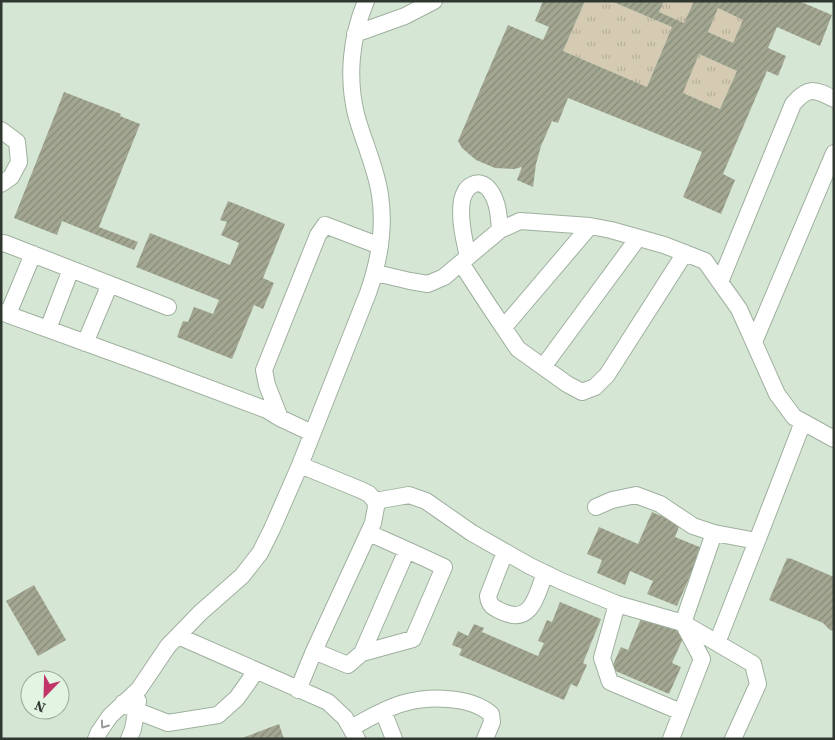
<svg xmlns="http://www.w3.org/2000/svg" width="835" height="740" font-family="'Source Serif 4',serif">
<defs>
<pattern id="grass-tufts" width="24" height="20" patternUnits="userSpaceOnUse" patternTransform="scale(1.25)"><rect width="24" height="20" fill="#d5cbb2"/><path d="M3 7l-1-3M5 7V3M7 7l1-3M15 17l-1-3M17 17v-4M19 17l1-3" fill="none" stroke="#b7af99"/></pattern>
<pattern id="building-hatch" width="6" height="6" patternUnits="userSpaceOnUse" patternTransform="scale(1.25)"><rect width="6" height="6" fill="#a3a792"/><path d="M-1 1l2-2M0 6l6-6M5 7l2-2" fill="none" stroke="#858978"/></pattern>
</defs>
<rect width="100%" height="100%" fill="#d5e6d4"/>
<path fill="url(#grass-tufts)" d="M585,1h26l61,26 -25,60 -84,-36z
M664,1h30l-10,22 -25,-11z
M718,8l25,12 -10,23 -25,-11z
M699,54l38,17 -17,38 -37,-16z"/>
<path fill="url(#building-hatch)" fill-rule="evenodd" d="M543,1h42l-22,50 84,36 25,-60 -61,-26h53l-5,11 25,11 10,-22h105l33,14 -12,31 -43,-19 -9,21 18,8 -8,20 -11,-5 -44,103 12,6 -14,34 -38,-17 19,-45 -134,-54 -10,25 -6,-2 -11,25 -5,18 -3,23 -16,-7 5,-13 -8,2 -19,-1 -19,-8 -14,-12 -4,-7 50,-116 35,15 6,-13 -14,-6zM718,8l25,12 -10,23 -25,-11zM699,54l38,17 -17,38 -37,-16z
M64,92l57,22 -1,2 20,8 -41,103 39,15 -4,8 -72,-29 -5,14 -43,-17z
M228,201l57,23 -22,54 11,5 -11,26 -9,-4 -22,54 -55,-22 6,-16 5,1 6,-15 19,7 6,-14 -83,-33 14,-34 80,32 9,-22 -18,-8 6,-13 -7,-2z
M652,512l28,12 -5,13 27,11 -25,58 -30,-12 6,-13 -23,-10 -5,14 -28,-12 5,-13 -15,-6 12,-27 39,17z
M787,558l5,1 42,18v54l-4,-1 -7,-7 -54,-23z
M34,585l32,55 -28,16 -32,-55z
M560,602l41,17 -18,44 4,2 -10,22 -6,-3 -7,16 -105,-45 3,-6 -10,-4 6,-14 10,5 6,-12 10,4 -2,4 56,24 6,-13 -6,-2 9,-21 5,2z
M642,616l43,18 -13,29 9,4 -12,27 -58,-25 10,-22 7,3z
M279,724l5,15h-44z"/>
<g fill="none" stroke-linecap="round" stroke-linejoin="round">
<g stroke="#9fb09f" stroke-width="18">
<path id="minor" d="M355,34l50,-18 29,-15
M1,130l16,12 2,20 -8,15 -10,7
M1,244l3,-1 164,64
M468,257c-4,-18 -9,-38 -6,-57 2,-7 4,-12 10,-15 12,-7 21,8 24,18 3,8 3,18 4,27
M461,263l28,43 29,43 49,35 15,8 13,-5 12,-12 78,-122
M376,273l34,8 18,3 16,-7 56,-47 20,-9 70,5 21,4 53,15 41,16 34,48 38,85 17,23 40,22
M720,282l73,-178c15,-18 22,-15 41,-5
M1,312l154,56 112,42 13,8 32,15
M8,314l25,-60
M504,327l86,-101
M48,329l23,-60
M754,342l80,-189
M85,343l25,-59
M543,367l95,-129
M280,418l-13,-33 -3,-15 54,-135 7,-10 55,21
M300,465l61,25 8,4 6,7 34,-6 17,6 46,32 58,33 31,15 56,23 -15,54 8,24 71,30
M596,507l16,-7 24,-5 24,9 33,22 21,7
M505,552l-17,44c1,10 6,12 15,16 29,13 34,-18 42,-39
M617,604l66,19 70,41 5,20 -25,55
M178,636l150,66 17,16 12,21
M717,643l40,-102
M314,651l34,14 14,-12 45,-103 -38,-17
M362,653l51,-14 31,-72 -37,-17
M298,690l16,-39 59,-128 3,-16 -1,-6
M123,703l14,8 31,12 50,-8 19,-17 19,-27
M383,711l11,28
M351,728c17,-9 34,-20 53,-25 25,-7 66,-7 87,11l1,8 -7,17
M96,739l3,-7 11,-16 29,-27 29,-43 32,-33 42,-37 18,-23 12,-24 28,-64 68,-172c11,-31 17,-65 12,-98 -4,-28 -17,-54 -24,-81 -9,-37 -5,-77 10,-113
M129,739l4,-10 5,-28
M671,739l31,-80 -19,-36 31,-90 43,8 46,-119"/>
</g>
<use href="#minor" stroke="#fff" stroke-width="16"/>
</g>
<defs><path id="oneway-chevron" d="M-2-3.5L2.5 0L-2 3.5" fill="none" stroke-width="1.6" stroke-linecap="round" stroke-linejoin="round" transform="scale(1.25)"/></defs>
<use stroke="#989b98" href="#oneway-chevron" transform="translate(104 725) rotate(125)"/>
<rect width="835" height="740" fill="none" stroke="#303730" stroke-width="5"/>
<g transform="translate(45 695) rotate(203)"><circle r="24" fill="#e2f4e2" stroke="#9ba89b"/>
<path d="M0-4L9 19L0 12L-9 19Z" fill="#c13568"/>
<text y="-8" font-size="14" font-weight="bold" text-anchor="middle" fill="#303730">N</text>
</g>
</svg>
